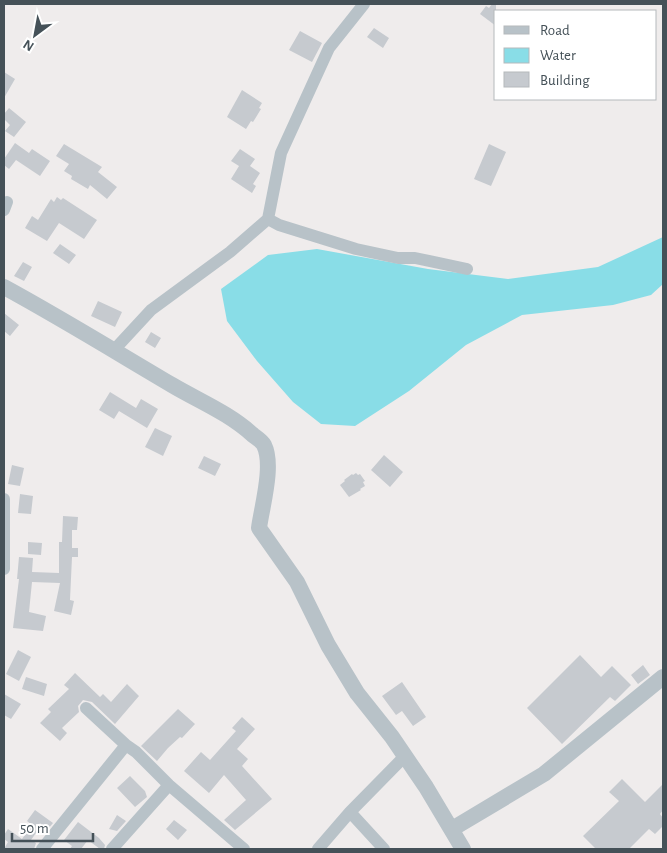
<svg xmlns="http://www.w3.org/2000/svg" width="667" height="853" font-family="'Alegreya Sans',sans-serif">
<rect width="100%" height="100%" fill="#efecec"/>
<path fill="#89dde7" d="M663,237v47l-12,11 -38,10 -91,10 -56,30 -57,46 -54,35 -34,-2 -28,-22 -36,-41 -30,-40 -6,-32 47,-34 49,-6 111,20 80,10 90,-12z"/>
<path fill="#c6cacf" d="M492,4h4v22l-16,-12 6,-8 3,2z
M374,28l15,10 -6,10 -16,-11z
M300,31l22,12 -10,19 -23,-12z
M4,72l11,7 -11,19z
M242,90l20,13 -3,5 2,1 -8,13 -2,-1 -5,8 -19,-12z
M9,108l17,14 -12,15 -9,-6 5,-6 -6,-6v-5z
M15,143l14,10 3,-4 18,12 -10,15 -24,-16 -7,9 -5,-4v-6z
M64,144l38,23 -4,5 19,15 -10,12 -17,-14 -2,4 -17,-10 1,-3 -8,-5 5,-7 -13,-8z
M489,144l17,8 -15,34 -17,-7z
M240,149l15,10 -5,7 10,7 -7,11 3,2 -4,7 -21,-14 8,-13 -8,-5z
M57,197l4,3 2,-2 34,22 -13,19 -25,-16 -12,18 -22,-13 7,-12 6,4 13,-21 3,3z
M60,244l16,11 -7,9 -16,-11z
M23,262l9,5 -8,14 -10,-5z
M98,301l24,11 -7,15 -24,-11z
M4,313l15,12 -9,11 -6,-5z
M151,332l10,6 -6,10 -10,-6z
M110,392l26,16 5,-9 17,10 -11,19 -28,-17 -5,8 -15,-9z
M155,428l17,8 -9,20 -18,-9z
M384,455l19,17 -13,15 -19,-17z
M204,456l17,8 -6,12 -17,-8z
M12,465l12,3 -4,18 -12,-2z
M356,473l2,2 2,-1 5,7 -2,1 2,4 -5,3 1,1 -12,7 -9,-12 5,-4 -1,-1 8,-6 1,1z
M20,494l13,2 -2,18 -13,-1z
M63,516l15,1 -1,13h-5v18h6v9h-6l-2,43 4,1 -3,14 -17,-4 6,-28 -28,-1 -3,30 17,4 -3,15 -30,-3 6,-49h-2l2,-22 14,1 -1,14 27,1v-31h3z
M28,542l14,1 -1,12 -13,-1z
M18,650l13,7 -12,24 -13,-7z
M580,655l21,22 11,-11 19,19 -16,16 -5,-4 -48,47 -35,-36z
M643,665l7,10 -12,9 -7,-9z
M75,673l25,24 3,-3 8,8 16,-18 12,12 -24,28 -23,-22 -9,-2 -5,6 1,6 -17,16 5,5 -7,8 -20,-18 11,-11 -3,-3 21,-20 -5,-4z
M26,677l21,7 -3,12 -22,-7z
M402,682l24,35 -13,9 -11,-15 -6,4 -14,-19z
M4,694l17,10 -10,15 -7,-4z
M178,709l17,15 -13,14 -2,-1 -12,11 -11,13 -16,-15z
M242,717l13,12 -18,20 11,10 -6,7 30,33 -37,31 -11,-10 22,-20 -22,-25 -15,18 -25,-22 17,-19 9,8 26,-29 -4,-3z
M130,776l15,15 2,6 -12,10 -18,-19z
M622,779l23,23 18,-18v26l-3,4 3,4v8l-8,8 -6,-5 -20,20h-33l-13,-13 36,-35 -10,-9z
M35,810l18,13 -6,7 -6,-4 -10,14 5,3 -2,6h-30l4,-7 -4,-3v-4l4,-6 14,10 10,-14 -5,-4z
M117,815l9,6 -9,10 -8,-2z
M174,820l13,10 -9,10 -12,-11z
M78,822l21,16 6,7 -1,4h-4l-12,-9 -7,9h-11l2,-3 -8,-6z"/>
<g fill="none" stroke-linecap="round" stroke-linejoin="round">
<path stroke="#b8c2c8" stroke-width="12" d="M4,210l3,-8
M268,219l11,6 77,24 42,9h17l52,11
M114,350l37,-40 79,-58 38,-33 13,-66 48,-105 35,-44
M4,499v70
M86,708l40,37 10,7 33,33 75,64
M350,812l34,37
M42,849l84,-104
M112,849l57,-64
M318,849l32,-37 55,-56"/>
<path stroke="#b8c2c8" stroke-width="16" d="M4,287c57,31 112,65 168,98 27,16 57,28 81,50 4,3 9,6 11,10 10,20 -2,61 -5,83l38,54 31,63 29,48 35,44 34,50 37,62
M452,829l92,-55 119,-97"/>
</g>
<rect width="667" height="853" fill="none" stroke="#455158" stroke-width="10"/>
<rect x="494" y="10" width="162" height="90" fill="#ffffff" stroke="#b5b9bc"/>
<rect x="504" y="26" width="25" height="8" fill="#b8c2c8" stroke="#b5b9bc"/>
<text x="540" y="35" font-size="15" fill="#455158">Road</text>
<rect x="504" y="48" width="25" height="15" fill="#89dde7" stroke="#b5b9bc"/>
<text x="540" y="60" font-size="15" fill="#455158">Water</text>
<rect x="504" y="72" width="25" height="15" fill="#c6cacf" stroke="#b5b9bc"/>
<text x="540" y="85" font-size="15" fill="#455158">Building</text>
<g transform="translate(35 35) rotate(212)" stroke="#ffffff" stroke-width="4" paint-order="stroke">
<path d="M0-4L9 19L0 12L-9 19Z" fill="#455158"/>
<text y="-8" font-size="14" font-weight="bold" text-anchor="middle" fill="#455158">N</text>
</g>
<path d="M12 833v8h81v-8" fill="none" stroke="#455158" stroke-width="2.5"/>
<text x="20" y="833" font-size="15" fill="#455158" stroke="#ffffff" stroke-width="4" paint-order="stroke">50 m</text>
</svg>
